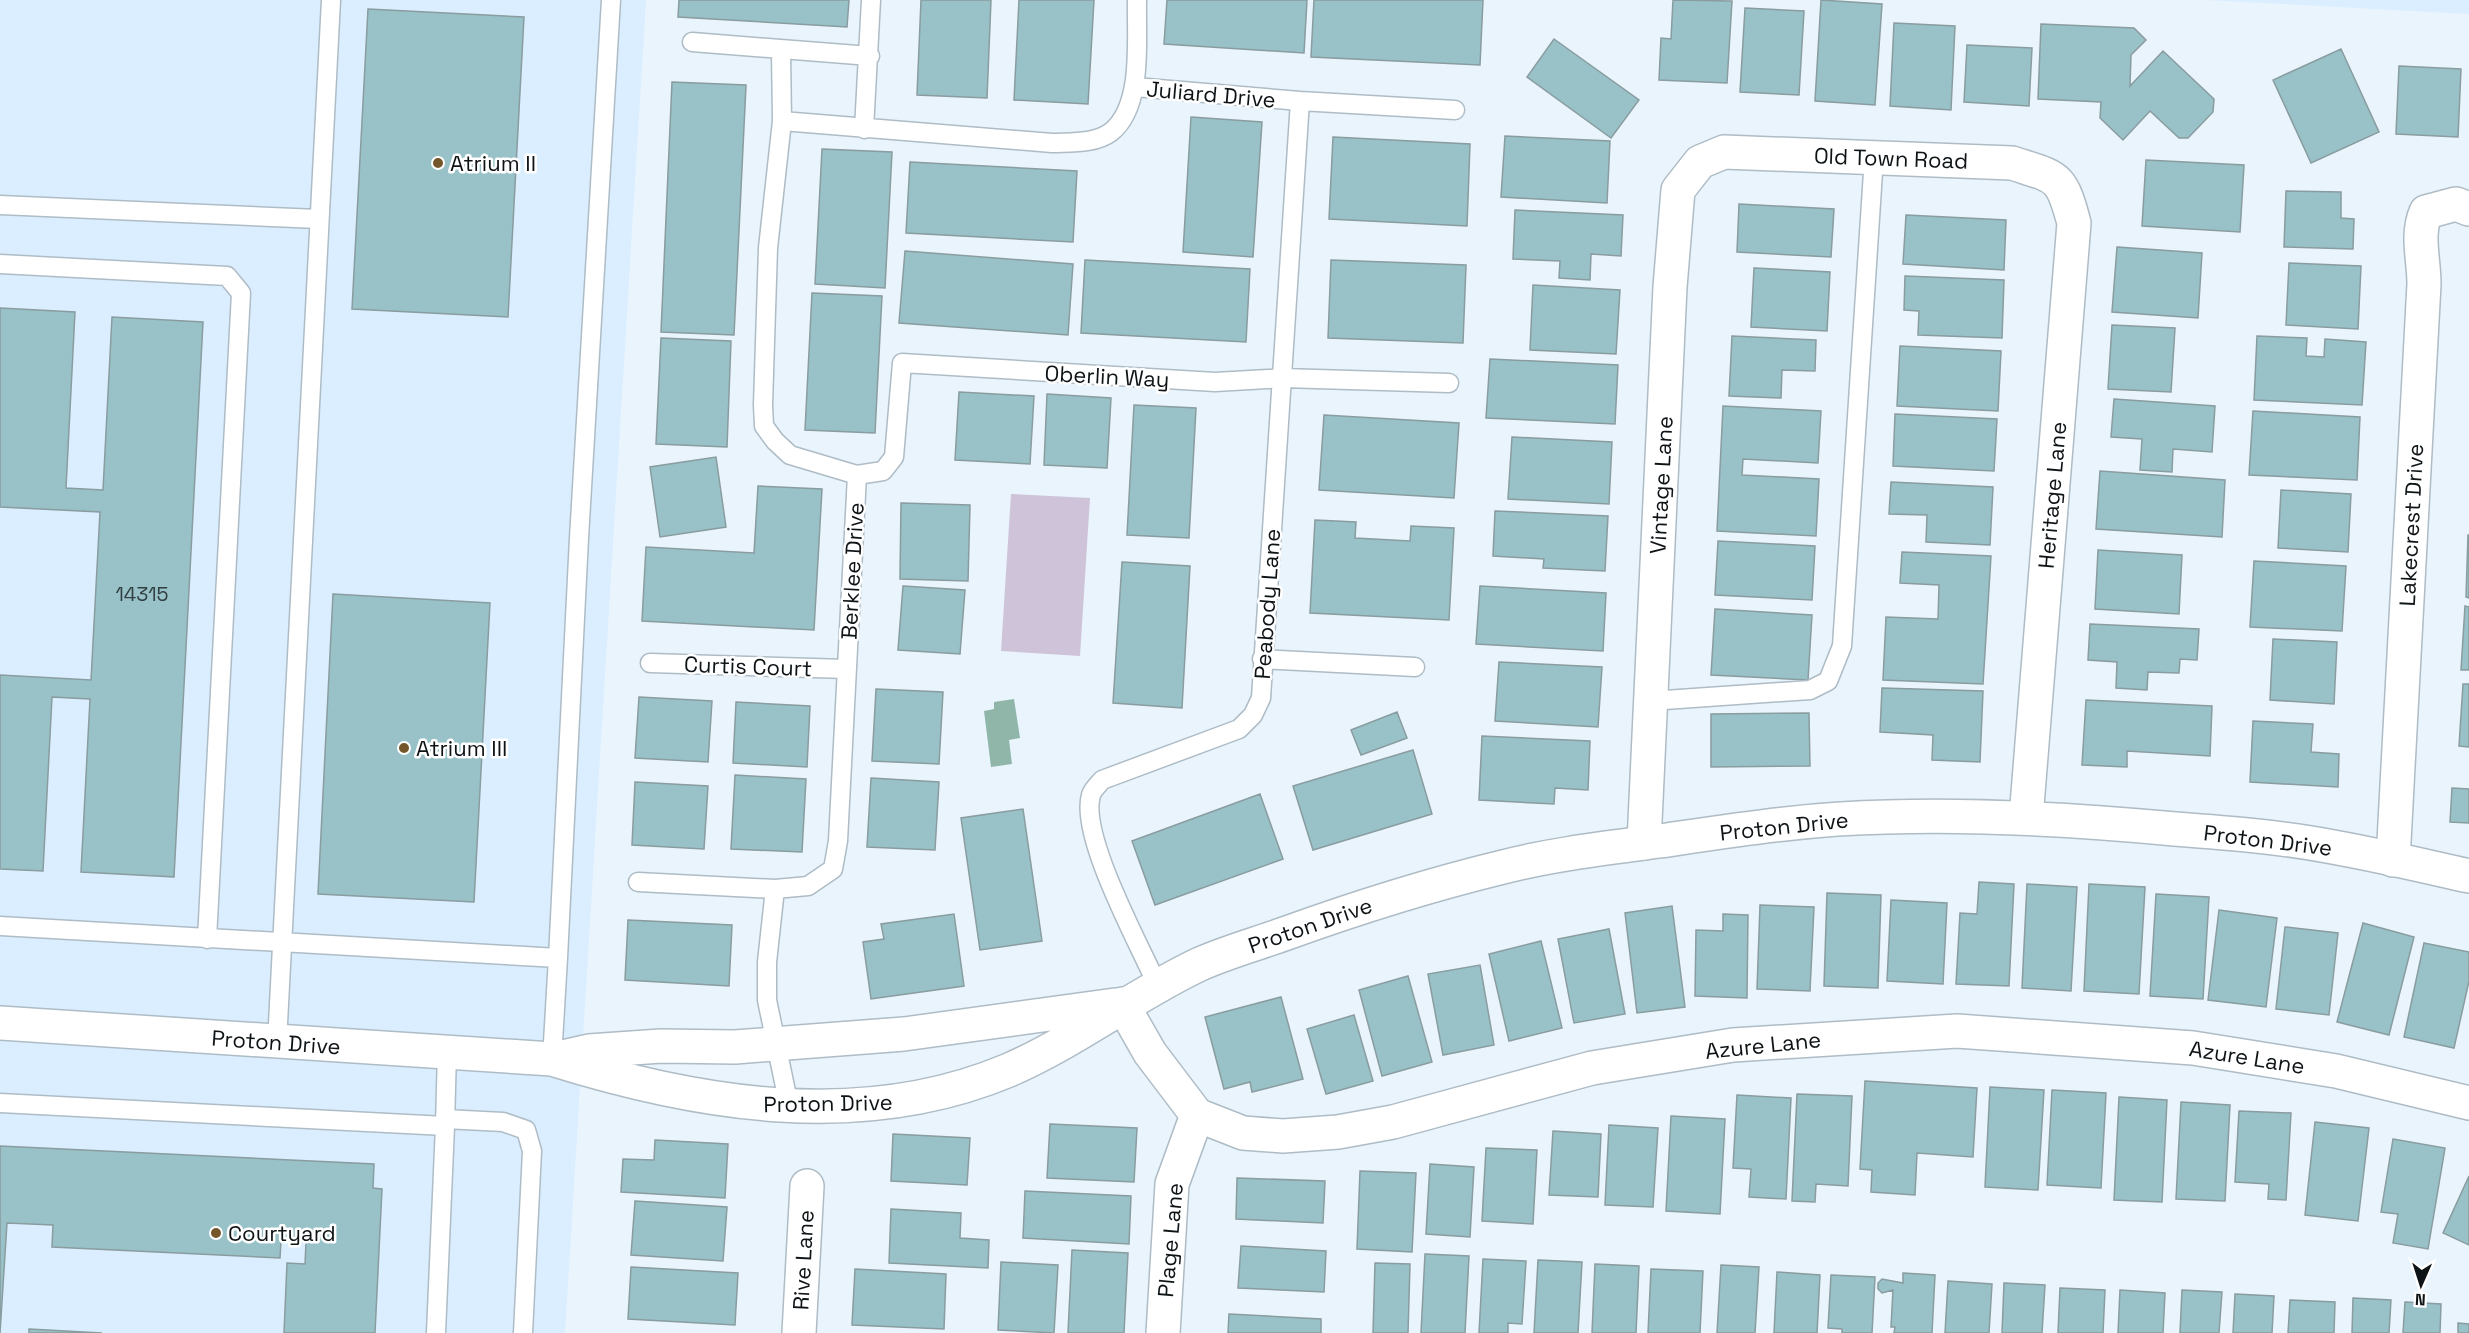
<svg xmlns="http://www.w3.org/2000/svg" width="2469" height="1333" font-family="'Space Grotesk',sans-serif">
<rect width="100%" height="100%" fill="#e9f4fd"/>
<path fill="#daeeff" d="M0,0h646l-81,1333h-565z
M2206,0h263v14l-205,-11z"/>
<path fill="#cfc3da" d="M1011,494l79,4 -10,158 -79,-5z"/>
<path fill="#90b6aa" d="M1014,699l6,39 -11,2 3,24 -21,3 -7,-56 10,-2v-7z"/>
<path fill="#99c2c8" stroke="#899c9f" stroke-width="1.5" d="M679,0h170l-2,27 -169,-10z
M921,0h70l-4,98 -70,-3z
M1019,0h75l-6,104 -74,-4z
M1167,0h140l-3,53 -140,-9z
M1314,0h169l-3,65 -169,-8z
M1673,0l59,1 -5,82 -68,-3 2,-42 10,1z
M1821,0l61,4 -7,101 -60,-4z
M1745,8l59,3 -5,84 -59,-3z
M368,9l156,8 -16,300 -156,-8z
M1894,23l61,3 -4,84 -61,-4z
M2041,24l93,4 12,12 -15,15 -1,31 33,-35 51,48 -1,13 -25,26h-9l-29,-27 -27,29 -23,-22 1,-16 -63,-3z
M1554,39l85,61 -28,38 -84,-61z
M1967,45l65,3 -3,58 -65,-4z
M2341,49l38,83 -68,31 -38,-83z
M2399,66l62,3 -3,68 -62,-3z
M672,82l74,3 -12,250 -73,-3z
M1191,117l71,5 -9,135 -70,-5z
M1505,136l105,5 -3,62 -106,-6z
M1333,137l137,7 -3,82 -138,-7z
M822,149l70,3 -7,136 -70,-4z
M2146,160l98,5 -4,67 -98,-6z
M910,162l167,9 -4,71 -167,-9z
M2286,191l55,1v26l13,1 -1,30 -69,-2z
M1739,204l95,5 -3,48 -94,-5z
M1515,210l108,5 -2,41 -30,-2 -1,26 -31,-2 1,-17 -47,-2z
M1906,215l100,5 -2,50 -101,-6z
M2117,247l85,6 -4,65 -86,-6z
M905,251l168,13 -5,71 -169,-12z
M1085,260l165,9 -4,73 -165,-9z
M1331,260l135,5 -3,78 -135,-5z
M2289,263l72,3 -3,63 -72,-4z
M1754,268l76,4 -3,59 -76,-4z
M1905,276l99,4 -2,58 -84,-3 1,-24 -15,-1z
M1533,285l87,5 -4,64 -86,-4z
M812,293l70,3 -7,137 -70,-3z
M0,308l75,4 -9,176 37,2 9,-173 91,5 -29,555 -93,-5 9,-173 -38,-2 -9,174 -43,-2v-194l91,5 9,-168 -100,-5z
M2112,325l63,3 -4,64 -63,-3z
M1732,336l84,4 -1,31 -33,-1 -1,28 -52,-2z
M2257,336l50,2 -1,18 18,1 1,-18 41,3 -4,63 -108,-5z
M661,338l70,3 -4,106 -71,-3z
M1900,346l101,5 -3,60 -101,-5z
M1490,359l128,6 -3,59 -129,-6z
M959,392l75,4 -4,68 -75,-4z
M1047,394l64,4 -4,70 -63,-3z
M2114,399l101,7 -3,46 -39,-3 -1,23 -32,-2 2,-31 -31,-2z
M1134,405l62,3 -7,130 -62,-3z
M1723,406l98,5 -3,52 -75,-4 -1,16 77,4 -3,57 -99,-5z
M2253,411l107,6 -3,63 -108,-5z
M1895,414l102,5 -3,52 -101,-5z
M1324,415l135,8 -5,75 -135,-8z
M1512,437l100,5 -3,62 -101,-5z
M716,457l10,70 -66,10 -10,-70z
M2100,471l125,9 -3,57 -126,-8z
M1891,482l102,5 -3,58 -64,-3 1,-27 -38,-1z
M758,486l64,3 -8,141 -172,-9 4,-74 108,6z
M2281,490l70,4 -3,58 -70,-4z
M901,503l69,2 -2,76 -68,-2z
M1495,511l113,5 -3,55 -62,-3 1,-9 -51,-3z
M1315,520l41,2 -1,16 55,3 1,-15 43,2 -5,92 -139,-7z
M2468,535h1v63l-3,-1z
M1718,541l97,5 -3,54 -97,-5z
M2098,550l84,5 -3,59 -84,-5z
M1902,552l89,4 -8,128 -100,-4 3,-63 52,2 1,-34 -39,-2z
M2254,561l92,5 -4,65 -92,-4z
M1122,562l68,4 -8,142 -69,-5z
M903,586l62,4 -5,64 -62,-4z
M1480,586l126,7 -3,58 -127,-7z
M333,594l157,9 -16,299 -156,-8z
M2465,606l4,1v63h-8z
M1715,609l97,6 -4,65 -97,-5z
M2090,624l109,5 -2,31 -17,-1 -1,14 -31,-1 -1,18 -31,-2 1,-26 -29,-2z
M2273,639l64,3 -3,62 -64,-4z
M1499,662l103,5 -4,60 -103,-6z
M2463,684h6v63l-10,-1z
M1882,688l101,3 -3,71 -48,-2 1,-25 -53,-3z
M876,689l67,3 -4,72 -67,-3z
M639,697l73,4 -4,61 -73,-4z
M2086,700l126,6 -2,50 -83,-5v16l-45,-2z
M736,702l74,4 -3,61 -74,-4z
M1397,712l10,26 -46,17 -10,-25z
M1809,713l1,53 -99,1v-53z
M2253,721l60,3 -2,28 28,2 -1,33 -88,-5z
M1482,736l108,5 -2,49 -33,-2 -1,16 -75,-4z
M1413,750l19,64 -119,36 -20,-64z
M735,775l71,4 -4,73 -71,-3z
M871,778l68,4 -4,68 -68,-3z
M635,782l73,4 -4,63 -72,-4z
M2452,788l17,1v34l-19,-1z
M1260,794l23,65 -128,46 -23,-64z
M1023,809l19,132 -62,9 -19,-132z
M1979,882l35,2 -5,102 -53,-2 4,-71 17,1z
M2027,884l50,3 -6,104 -49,-3z
M2089,884l56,3 -6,107 -55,-3z
M1827,893l54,2 -3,93 -54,-2z
M2156,894l53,3 -6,102 -53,-3z
M1891,900l56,3 -4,81 -56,-3z
M1760,905l54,2 -4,84 -53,-2z
M1672,906l13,101 -48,6 -12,-100z
M2219,910l58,8 -11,89 -58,-7z
M954,914l10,72 -93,13 -8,-57 21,-3 -3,-15z
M1723,914l25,1 -1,83 -52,-2 1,-66 27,1z
M628,920l104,5 -3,61 -104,-6z
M2363,923l51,14 -25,98 -52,-13z
M2285,927l53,6 -9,82 -53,-6z
M1609,929l16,85 -51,9 -16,-84z
M1541,941l21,87 -53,13 -20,-87z
M2424,943l45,9v29l-15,67 -50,-11z
M1480,965l14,80 -51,10 -15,-81z
M1408,976l24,86 -50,14 -23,-86z
M1281,997l22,82 -51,13 -2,-10 -26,7 -19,-72z
M1354,1015l19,66 -47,13 -19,-65z
M1865,1081l112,7 -4,69 -56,-4 -2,42 -44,-3 1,-22 -12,-1z
M1990,1087l54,3 -6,100 -53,-3z
M2052,1090l54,3 -5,95 -54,-3z
M1797,1094l55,2 -4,90 -32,-2 -1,18 -23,-1z
M1737,1095l54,3 -5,101 -37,-2 2,-28 -18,-1z
M2119,1097l48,3 -5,102 -48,-2z
M2181,1102l49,3 -5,96 -49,-2z
M2239,1111l52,2 -5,87 -18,-1 1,-15 -34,-2z
M1671,1116l54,3 -5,95 -54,-3z
M2315,1122l54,6 -11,93 -53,-6z
M1050,1124l87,4 -3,54 -87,-4z
M1609,1125l49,3 -5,79 -48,-2z
M1553,1131l48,3 -3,63 -49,-2z
M893,1134l77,4 -3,47 -76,-4z
M2393,1139l52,9 -17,101 -35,-6 5,-29 -17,-2z
M655,1140l73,4 -3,54 -104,-6 2,-33 31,1z
M0,1146l374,18 -1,24 9,1 -7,144h-91l3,-70 18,1 1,-22 -25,-2 -1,18 -228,-11 1,-22 -46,-2 -7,110z
M1486,1148l51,2 -4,74 -51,-3z
M1430,1164l44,3 -4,70 -44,-3z
M1360,1171l56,2 -4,79 -55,-3z
M2469,1176v69l-26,-12z
M1237,1178l88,3 -2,42 -87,-4z
M1025,1191l106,5 -2,48 -106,-6z
M635,1201l92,6 -4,54 -92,-6z
M891,1209l70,4 -1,25 29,2 -1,28 -99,-5z
M1241,1246l85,5 -2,41 -86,-4z
M1072,1250l56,3 -4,80h-56z
M1425,1254l44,2 -4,77h-44z
M1483,1259l43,2 -4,63 -14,-1v10h-29z
M1538,1260l44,2 -4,71h-44z
M1001,1262l57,3 -4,68 -56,-3z
M1375,1263l35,1 -2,69h-35z
M1595,1264l44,2 -3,67h-44z
M1721,1265l38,2 -4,66h-38z
M631,1267l107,6 -3,52 -107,-6z
M855,1269l91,5 -2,55 -92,-4z
M1651,1269l52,2 -3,62h-52z
M1777,1272l43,3 -3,58h-43z
M1903,1273l32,2 -3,58h-38l1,-6h-4l2,-37 -11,3 -4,-4v-6l4,-4 21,4z
M1831,1275l44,2 -3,56h-30v-4l-14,-1z
M1948,1281l44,3 -3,49h-44z
M2004,1283l41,2 -3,48h-40z
M2060,1288l45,2 -2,43h-45z
M2120,1290l45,3 -2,40h-45z
M2182,1290l40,2 -3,41h-39z
M2235,1294l39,2 -2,37h-39z
M2353,1298l38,2 -2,33h-37z
M2290,1300l45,2 -1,31h-46z
M2405,1302l36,2 -1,29h-37z
M1229,1314l92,5v14h-93z
M2458,1323l11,1v9h-11z
M29,1329l73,4h-73z"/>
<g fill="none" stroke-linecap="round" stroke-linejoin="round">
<g stroke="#aebcc6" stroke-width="21">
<path id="lane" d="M692,42l178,14
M781,51l1,70 -14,127 -5,157 1,21 11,15 15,14 67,20 26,-4 11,-14 8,-94 313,19 68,-4 166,5
M1135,87l165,14 155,9
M782,121l270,22c19,-1 43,1 59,-11 33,-26 25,-94 26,-132
M864,129l7,-129
M0,205l318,14
M0,264l227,12 14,17 -34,646
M1262,659l153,8
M650,663l197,6
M1650,701l160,-11 18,-9 14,-35 32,-489
M638,882l137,7 33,-3 25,-17 5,-28 19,-366
M775,889l-8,73v38l22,106
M0,926l558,32 21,-420 32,-538
M1158,987c-18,-42 -79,-151 -67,-192 2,-6 8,-11 11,-15l137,-51 14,-14 8,-17 39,-597
M277,1043l54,-1043
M552,1059l6,-101
M0,1103l445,23 -9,207
M445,1119l58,3 23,8 6,21 -9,182
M445,1126l2,-75"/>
</g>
<g stroke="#aebcc6" stroke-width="36">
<path id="street" d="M1644,843l26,-556 8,-97 22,-28 24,-10 288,11c46,15 49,11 62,60l-48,595
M2393,860l31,-576c0,-25 -8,-49 2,-72l30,-8 13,5
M1122,1004l28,49 47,62 46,18 40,3 55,-4 55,-10 199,-54 141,-23 224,-14 236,17 143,23 133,32
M799,1333l8,-147
M1163,1333l9,-149 25,-69"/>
</g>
<g stroke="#aebcc6" stroke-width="36">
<path id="secondary" d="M0,1023l552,36c147,46 310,73 457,11 67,-29 125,-75 191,-106 27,-12 56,-20 84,-30 72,-26 145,-49 219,-67 50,-13 105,-19 157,-26 75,-11 151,-23 227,-24 96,-3 192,3 288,12 53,4 106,8 158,18 45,8 91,19 136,29
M558,1058l31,-7 72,-5 74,1 169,-13 211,-29"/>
</g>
<use href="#lane" stroke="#fff" stroke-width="18"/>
<use href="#street" stroke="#fff" stroke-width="33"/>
<use href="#secondary" stroke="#fff" stroke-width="33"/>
</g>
<g fill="#75562b" stroke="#fff" stroke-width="2">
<circle cx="438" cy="163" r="6"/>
<circle cx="404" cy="748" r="6"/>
<circle cx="216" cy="1233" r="6"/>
</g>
<g text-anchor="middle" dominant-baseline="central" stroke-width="5" stroke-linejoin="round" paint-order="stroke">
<g font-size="20" fill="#313f42">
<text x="142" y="594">14315</text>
</g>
<g font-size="22" fill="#0e1316" stroke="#fff">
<text transform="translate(1211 94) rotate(5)">Juliard Drive</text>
<text transform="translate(1891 158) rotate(2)">Old Town Road</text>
<text transform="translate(1107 376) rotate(3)">Oberlin Way</text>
<text transform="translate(1661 485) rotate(-87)">Vintage Lane</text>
<text transform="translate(2052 495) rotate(-85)">Heritage Lane</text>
<text transform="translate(2411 525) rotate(-87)">Lakecrest Drive</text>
<text transform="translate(852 571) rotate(-87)">Berklee Drive</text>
<text transform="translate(1267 604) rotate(-86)">Peabody Lane</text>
<text transform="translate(748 666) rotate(2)">Curtis Court</text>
<text transform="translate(1784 826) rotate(-6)">Proton Drive</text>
<text transform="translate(2268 840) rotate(7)">Proton Drive</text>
<text transform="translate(1310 925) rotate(-19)">Proton Drive</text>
<text transform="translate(276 1042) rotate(4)">Proton Drive</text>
<text transform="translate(1763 1045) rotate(-6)">Azure Lane</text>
<text transform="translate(2247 1057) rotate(9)">Azure Lane</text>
<text transform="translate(828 1103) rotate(-1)">Proton Drive</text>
<text transform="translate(1170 1240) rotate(-85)">Plage Lane</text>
<text transform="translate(803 1260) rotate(-87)">Rive Lane</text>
</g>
<g font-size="22" fill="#0e1316" stroke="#fff" text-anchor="start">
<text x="450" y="163">Atrium II</text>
<text x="416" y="748">Atrium III</text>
<text x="228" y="1233">Courtyard</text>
</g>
</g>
<g transform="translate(2421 1285) rotate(183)" stroke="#ffffff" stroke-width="4.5" paint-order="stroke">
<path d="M0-4.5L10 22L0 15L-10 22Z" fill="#0e1316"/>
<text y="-9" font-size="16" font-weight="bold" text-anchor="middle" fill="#0e1316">N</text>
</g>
</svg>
